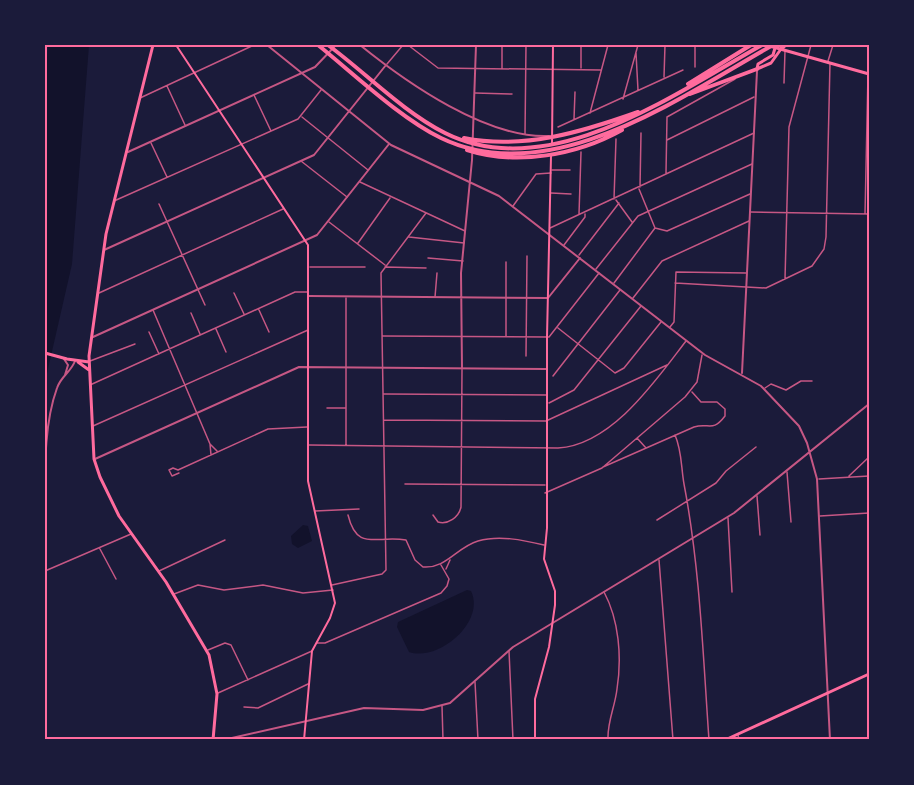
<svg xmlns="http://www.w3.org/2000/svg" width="914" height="785" font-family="Overpass,sans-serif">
<rect width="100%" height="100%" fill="#1b1b3a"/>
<path fill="#12122b" d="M48,45h41l-17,219 -27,118v-297z
M303,525l5,1 4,15 -14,7 -6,-4 -1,-8z
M467,590l4,1c15,31 -33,71 -62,61l-12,-25 1,-5z"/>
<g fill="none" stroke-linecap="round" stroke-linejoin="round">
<path stroke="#c65784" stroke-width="1.5" d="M408,45l30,23 163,2
M636,53l2,37
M828,61l5,-16
M387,64l16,-19
M695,67v-22
M502,68v-23
M581,68v-23
M664,77l1,-32
M784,83l1,-32
M167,86l18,39
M475,93l37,1
M254,95l17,36
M140,98l114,-53
M623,99l15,-54
M590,113l18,-68
M302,117l66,53
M574,119l1,-27
M558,127l125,-57
M525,134l1,-89
M667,140l87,-43
M151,143l16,34
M301,161l46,36
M552,170h18
M666,173l1,-56 68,-38
M360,182l105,49
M640,187l1,-54
M551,193l20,1
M614,199l2,-60
M616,200l16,22
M114,201l184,-82 23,-29
M159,204l46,101
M513,206l23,-32 15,-1
M750,212l119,2
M579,214l2,-62
M865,214l3,-140
M329,222l56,43
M550,228l204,-95
M655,228l12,3 83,-37
M409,237l55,6
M358,243l32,-45
M564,245l21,-28v-3
M579,255l40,-52
M428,258l35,3
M310,267h55
M385,267l41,1
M596,269l42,-53 114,-52
M785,279l4,-152 22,-82
M614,283l41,-55 -16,-39
M675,283l91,5 46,-22 12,-17 2,-12 4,-174
M99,293l184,-84
M234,293l10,21
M435,297l2,-24
M633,298l29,-37 87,-40
M153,310l57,134
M259,310l10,22
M191,313l9,21
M670,327l4,-5 2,-50 70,1
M558,328l57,45 9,-5 37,-46
M216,329l10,23
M149,332l10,22
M383,336l166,1 50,-64
M506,336v-74
M526,356l1,-100
M90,361l45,-17
M553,376l67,-86
M90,385l205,-93h13
M765,388l6,-4 15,6 15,-9h11
M384,394l162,1
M549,403l25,-13 67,-84
M327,408h19
M384,420l162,1 121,-56
M93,426l215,-96
M675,435c7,16 6,32 9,49 16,84 19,171 25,256
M637,438l9,10
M309,445l249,3c54,-3 98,-68 128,-107
M346,445v-147
M211,455l-1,-11 7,7
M603,467l91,-40c15,-5 18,6 31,-11v-7l-8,-7h-16l-9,-10
M787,472l4,50
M179,473l-7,3 -3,-6 4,-2 5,2 90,-41 39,-2
M849,476l20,-19
M819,479l50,-3
M405,484l140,1
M545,493l57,-25 83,-71 12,-15 5,-27
M757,496l3,39
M315,511l44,-2
M348,515c9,37 28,20 58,25l9,20 8,7c23,2 34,-20 55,-26 21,-6 45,-1 66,4
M433,515l5,7c10,3 21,-5 23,-15l1,-137
M820,516l49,-3
M728,518l4,74
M657,520l59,-37 10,-12 30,-24
M100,549l16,30
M659,560l14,180
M446,569l4,-9
M45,571l86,-37
M159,571l66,-31
M332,585l50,-11 4,-4 -5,-297 45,-60
M604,592c15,28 18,65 13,97 -2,18 -10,33 -9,51
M174,594l24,-9 26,5 39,-5 40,8 30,-3
M317,643h8l116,-50 6,-7 2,-7 -8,-14
M208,650l17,-7 6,2 17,35
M509,651l4,89
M475,682l3,58
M218,693l94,-42
M442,706l1,34
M244,707l14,1 50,-24
M738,735l1,5"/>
<path stroke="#c65784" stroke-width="2" d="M267,45l124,100 108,51 206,159 56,31 38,40 8,17 10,36 13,261
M360,45c47,38 127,94 189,91
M128,152l187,-85 21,-22
M104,250l210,-95 72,-90
M309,296l239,2 32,-40
M93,337l224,-102 72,-91
M64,359l4,6 -3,10
M462,369l-1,-96 11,-113 4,-115
M742,373l15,-302
M95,459l204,-92 247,2
M45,506c0,-38 -1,-82 12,-118 4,-12 14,-16 18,-27
M223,740l141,-32 59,2 27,-7 63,-56 221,-134 135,-109"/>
<path stroke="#ff6b9d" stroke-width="2" d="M176,45l132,200v236l27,122 -5,15 -18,33 -8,89
M552,144l1,-99
M535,740v-41l14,-52 6,-42v-14l-11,-32 3,-31v-191l4,-181"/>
<path stroke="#ff6b9d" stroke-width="3" d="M153,45l-47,189 -17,122 5,103 6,18 19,39 47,66 43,73 8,39 -4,46
M766,45l103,29
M757,69l14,-6 10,-14
M757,69l1,-5 15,-9 2,-7
M45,353l22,6 22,3
M78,362l11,8
M725,740l144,-66"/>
<path stroke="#ff6b9d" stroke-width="4" d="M318,45c36,29 82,73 123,93 110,53 239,-41 332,-93
M328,45c38,28 74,66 117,88 104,52 229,-39 317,-88
M781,49l4,-4
M688,84l63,-39
M690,94l67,-25
M464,138c59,12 118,-6 174,-26
M467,150c50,16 110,5 155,-20"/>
</g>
<rect width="914" height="785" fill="none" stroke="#1b1b3a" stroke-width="93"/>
<rect x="46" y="46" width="822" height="692" fill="none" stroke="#ff6b9d" stroke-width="2"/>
</svg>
